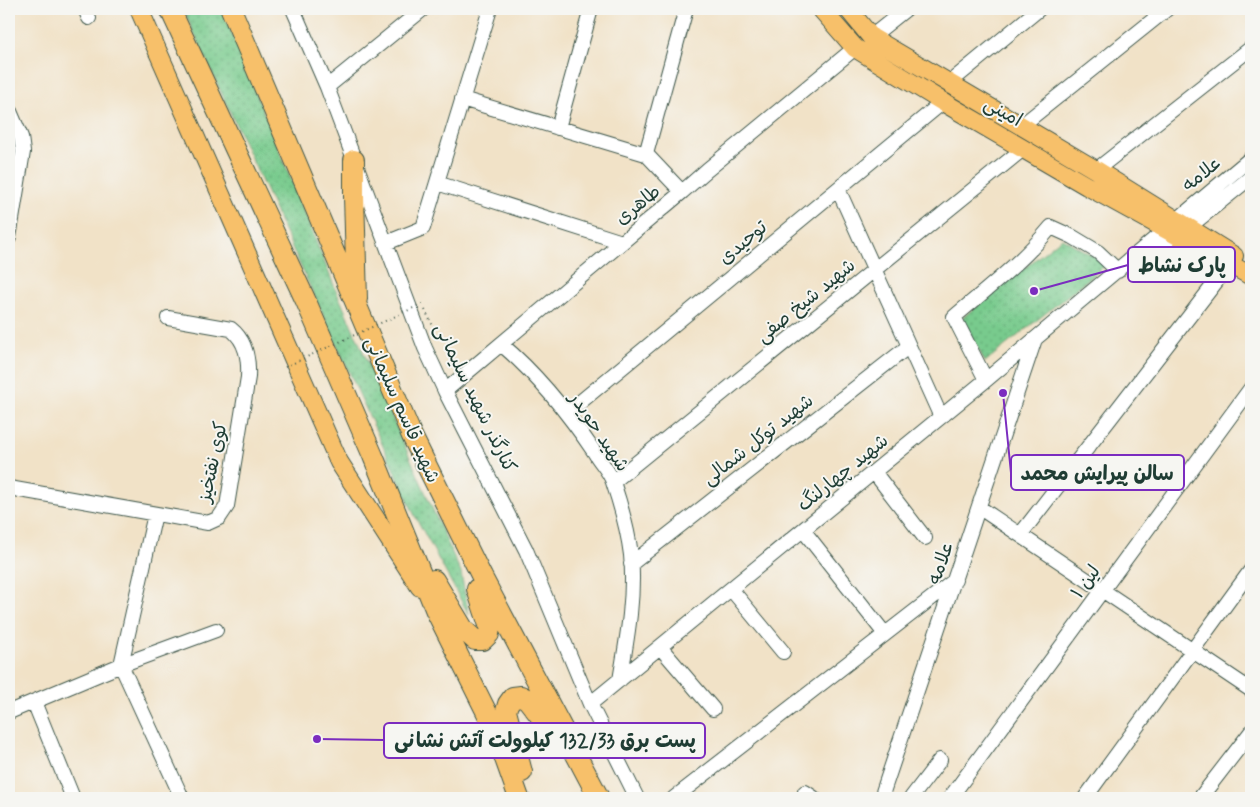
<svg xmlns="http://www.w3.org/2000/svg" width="1260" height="807" font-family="Mynerve,'Playpen Sans Arabic',sans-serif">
<defs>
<pattern id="grass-dots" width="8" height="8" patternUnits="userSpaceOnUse" patternTransform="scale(1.25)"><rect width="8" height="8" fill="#78cb8d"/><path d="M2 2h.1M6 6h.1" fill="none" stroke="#62a674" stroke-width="1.8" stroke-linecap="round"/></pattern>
</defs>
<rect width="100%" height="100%" fill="#f6f6f2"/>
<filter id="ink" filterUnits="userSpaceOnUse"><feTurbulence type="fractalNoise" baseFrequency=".02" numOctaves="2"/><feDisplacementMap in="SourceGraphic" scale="10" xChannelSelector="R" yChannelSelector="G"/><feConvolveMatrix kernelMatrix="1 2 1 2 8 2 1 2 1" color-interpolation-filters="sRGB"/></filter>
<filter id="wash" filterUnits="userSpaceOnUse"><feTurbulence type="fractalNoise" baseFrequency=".0096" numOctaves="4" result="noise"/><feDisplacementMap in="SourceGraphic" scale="20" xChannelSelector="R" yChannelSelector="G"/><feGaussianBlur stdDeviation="1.12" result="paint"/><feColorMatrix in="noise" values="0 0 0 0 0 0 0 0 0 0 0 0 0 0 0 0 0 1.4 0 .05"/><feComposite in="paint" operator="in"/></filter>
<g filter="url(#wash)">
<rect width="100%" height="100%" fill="#f1e2c7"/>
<path fill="url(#grass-dots)" stroke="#4c8460" d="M183,9h39l113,279 126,285 8,42 -54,-99z
M1062,238l45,26 -122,98 -23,-44z"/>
</g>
<g filter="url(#ink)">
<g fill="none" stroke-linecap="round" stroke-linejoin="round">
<g stroke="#3e564a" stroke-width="16">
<path id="minor" d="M85,9l4,9
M293,9l34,78 98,261 20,43 81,159 64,154 47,94
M871,37l35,-28
M948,84l91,-75
M327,87l96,-78
M462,99l184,55 36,38
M9,109l12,28 2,15 -14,86
M1021,126l146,-117
M558,128l33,-119
M646,154l40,-145
M1096,170l155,-122
M437,183l185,59
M838,189l103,228
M386,243l37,-15 67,-219
M1150,252l39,-25 62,-50
M501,344c37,31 67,69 94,109 5,9 15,19 18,29 8,24 15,48 18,73 4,41 -4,84 -11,125
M986,380l-32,-63c34,-29 69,-56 97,-90l22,10 25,15 20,19
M445,391l237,-199 25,-22 148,-122
M567,413l376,-311
M874,472l51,66
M613,482l410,-333
M9,488l199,35 11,-5 8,-12 21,-129c1,-19 -2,-36 -17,-48l-63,-11
M980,508l271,182
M155,514l-34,151 61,133
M803,530l82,104
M1020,535l209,-270
M631,564l278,-218
M731,589l52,63
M660,647l53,62
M34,702l39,96
M590,704l396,-324 265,-222
M9,712l112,-47 95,-35
M805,792l9,6
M674,798l281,-218
M881,798l154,-459
M911,798l29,-38
M950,798l301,-410
M1085,798l166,-228
M1200,798l51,-66"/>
</g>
<g stroke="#3e564a" stroke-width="20">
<path id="major" d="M139,9l200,453 81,125
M821,9l34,39 88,54 144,84 164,90
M848,9l23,28 225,133 138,86"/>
</g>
<g stroke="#3e564a" stroke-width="22">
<path id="highway" d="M170,9l135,290 68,157 63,155 57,114 26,73
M231,9l181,427 70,141 117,221
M354,160v36l3,103
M434,580l30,50 11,10h8l6,-6 1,-6 -13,-39
M522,772l-16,-61 2,-7 5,-7 8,-1 6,3 28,36"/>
</g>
<path stroke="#3e564a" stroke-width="2" stroke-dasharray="1 4" stroke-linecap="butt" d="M425,310l9,18 -2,3"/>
<use href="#minor" stroke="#fff" stroke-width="14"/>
<use href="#major" stroke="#f7c06b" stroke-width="18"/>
<use href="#highway" stroke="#f7c06b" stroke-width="20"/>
<path stroke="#3e564a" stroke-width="2" stroke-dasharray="1 4" stroke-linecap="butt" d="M285,367l137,-63"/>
</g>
</g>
<g text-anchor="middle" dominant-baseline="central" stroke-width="4" stroke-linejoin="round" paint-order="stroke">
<g font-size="19" fill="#1f3d34" stroke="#f6f6f2">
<text transform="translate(1003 112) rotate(30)">امینی</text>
<text transform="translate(1202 174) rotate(-39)">علامه</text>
<text transform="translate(638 205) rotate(-39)">طاهری</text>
<text transform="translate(743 243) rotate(-40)">توحیدی</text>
<text transform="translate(806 301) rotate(-39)">شهید شیخ صفی</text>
<text transform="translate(475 398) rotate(64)">کنارگذر شهید سلیمانی</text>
<text transform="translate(402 410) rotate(66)">شهید قاسم سلیمانی</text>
<text transform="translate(599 432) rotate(56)">شهید حویدر</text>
<text transform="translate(758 440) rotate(-38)">شهید توکل شمالی</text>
<text transform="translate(213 462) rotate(-78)">کوی نفتخیز</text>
<text transform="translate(843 473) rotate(-39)">شهید چهارلنگ</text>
<text transform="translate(941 563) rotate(-71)">علامه</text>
<text transform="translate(1086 582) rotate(-54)">لین ۱</text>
</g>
</g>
<path fill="none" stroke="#7b2cbf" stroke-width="2" d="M1034 291L1128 265M1003 393L1011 473M317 739L384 740"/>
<g fill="#7b2cbf" stroke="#f6f6f2" stroke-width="2">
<circle cx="1034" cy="291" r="5"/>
<circle cx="1003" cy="393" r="5"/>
<circle cx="317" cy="739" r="5"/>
</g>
<g fill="#f6f6f2" stroke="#7b2cbf" stroke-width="2">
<rect x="1128" y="247" width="107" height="35" rx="5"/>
<rect x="1011" y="455" width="173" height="35" rx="5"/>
<rect x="384" y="723" width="321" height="35" rx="5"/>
</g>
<g font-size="20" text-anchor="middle" font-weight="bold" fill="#1f3d34">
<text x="1182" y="272">پارک نشاط</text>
<text x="1097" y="480">سالن پیرایش محمد</text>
<text x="545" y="747">پست برق 132/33 کیلوولت آتش نشانی</text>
</g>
<rect width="1260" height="807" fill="none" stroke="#f6f6f2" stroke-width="30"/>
</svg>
